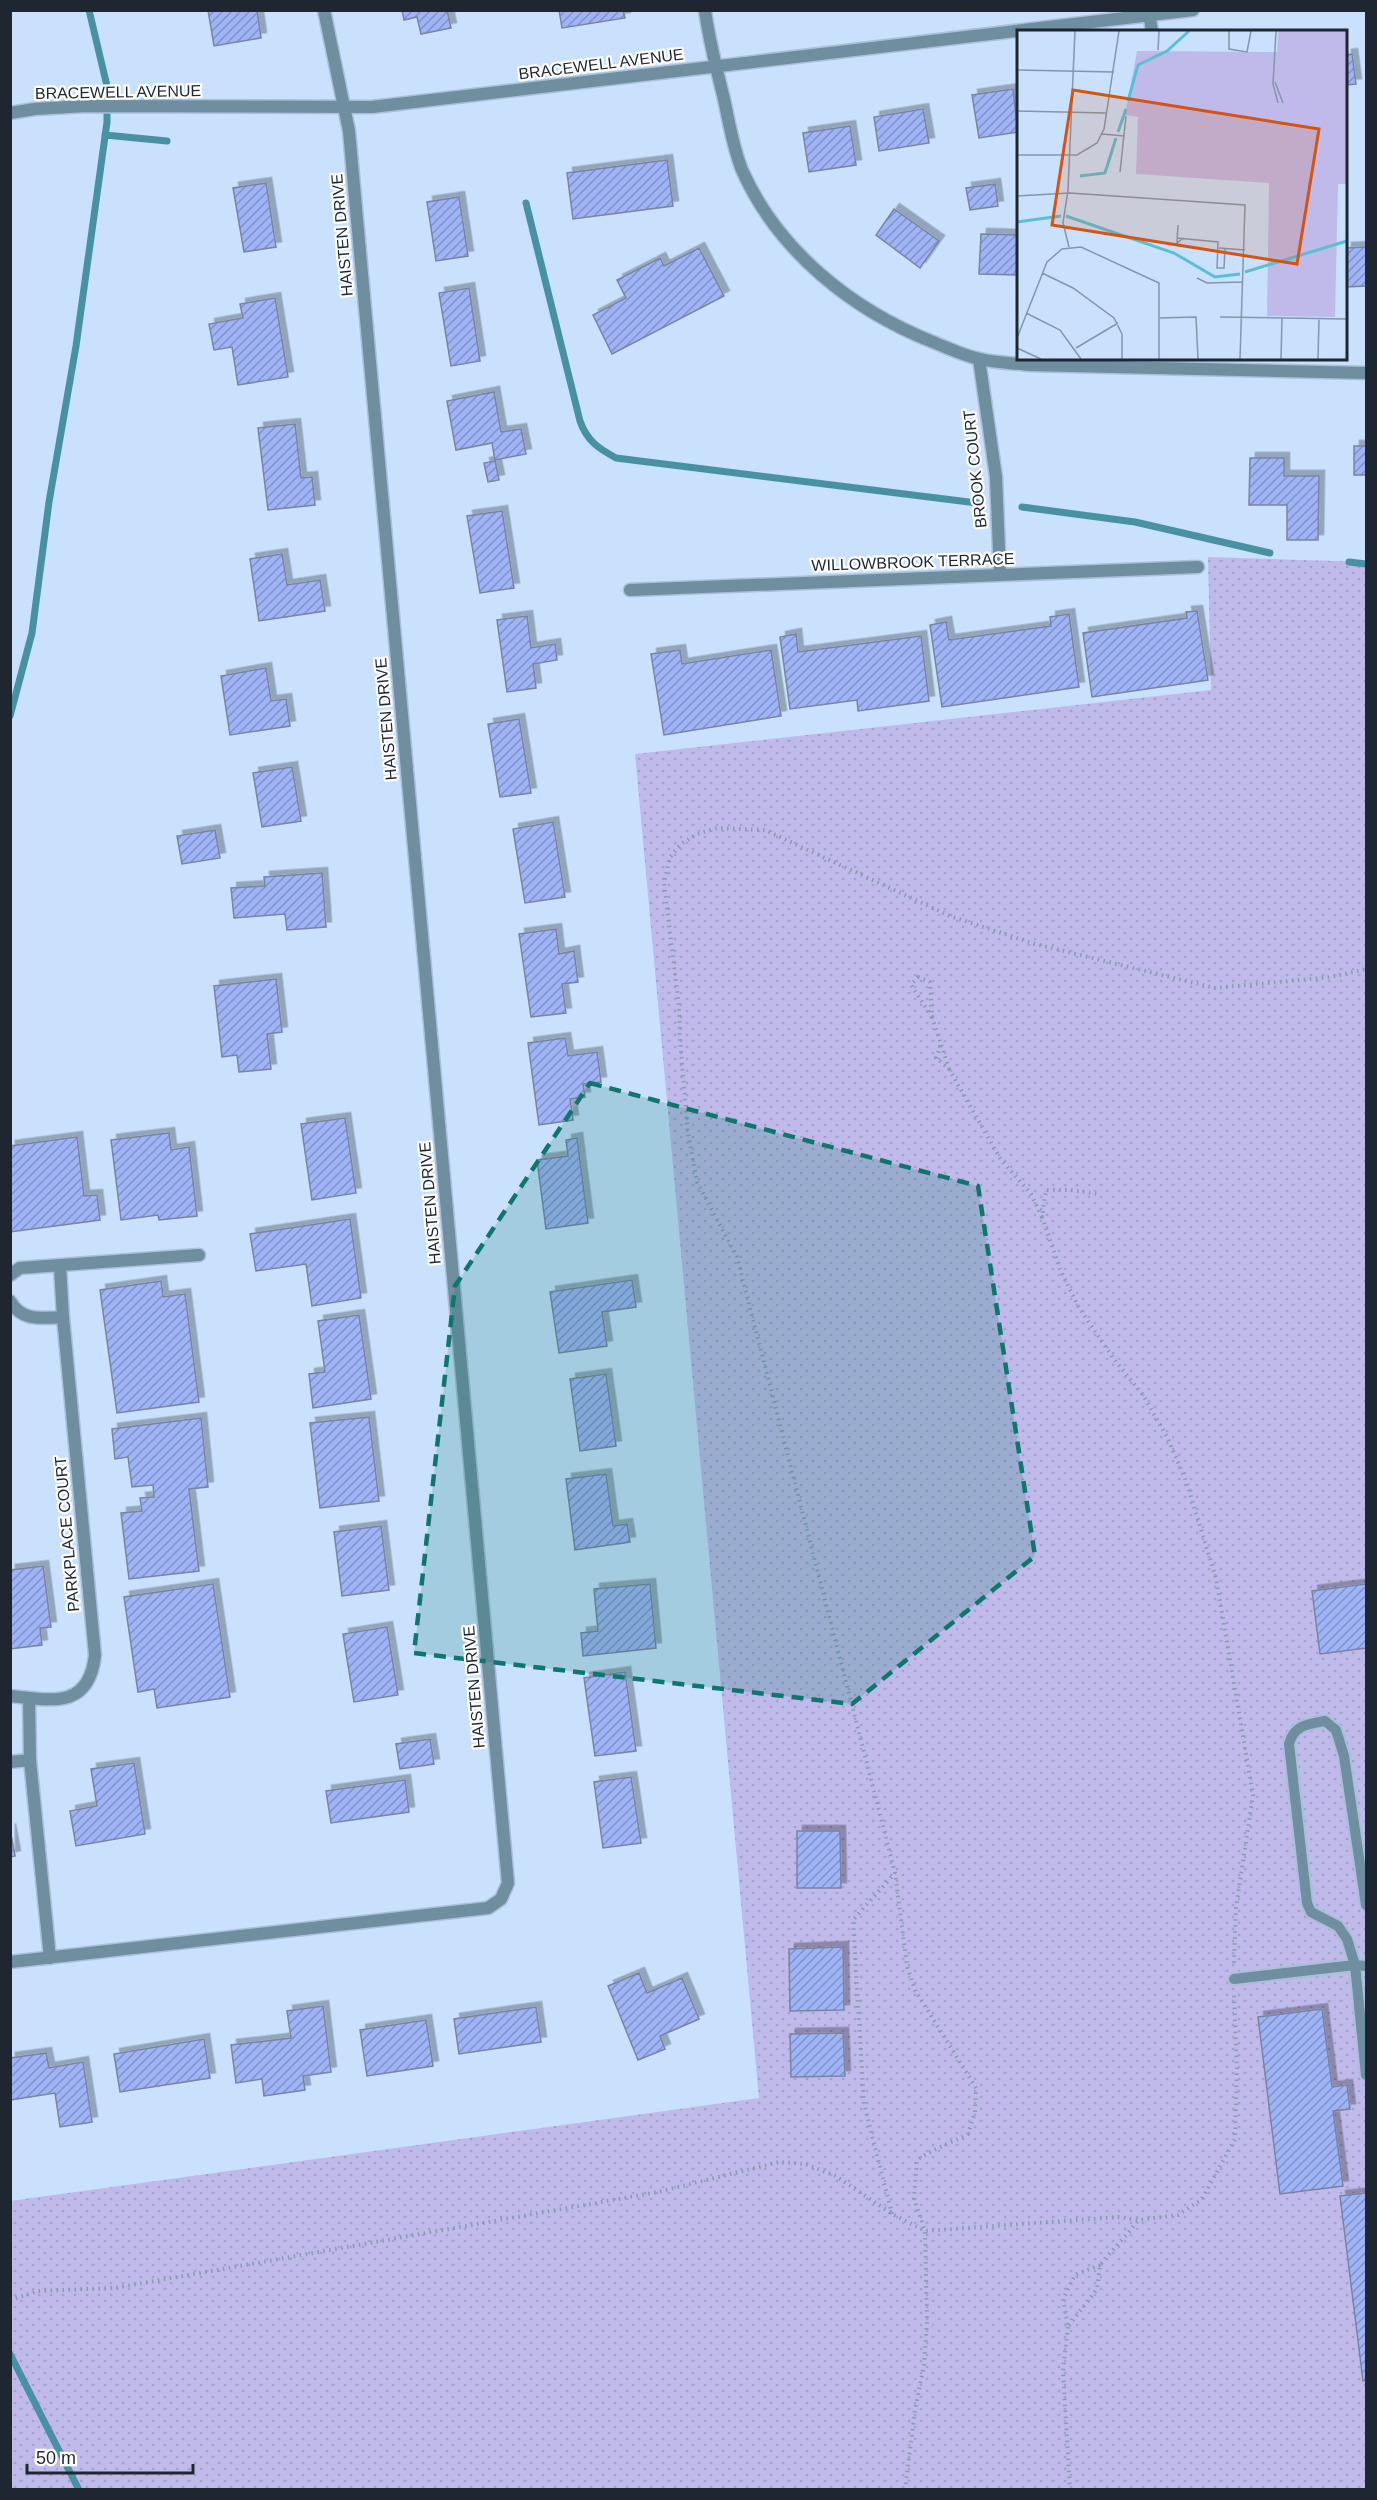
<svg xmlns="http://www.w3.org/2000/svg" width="1377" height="2500" font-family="Helvetica,sans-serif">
<defs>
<pattern id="green-dots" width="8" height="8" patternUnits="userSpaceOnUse" patternTransform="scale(1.5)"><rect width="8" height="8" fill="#bfbaea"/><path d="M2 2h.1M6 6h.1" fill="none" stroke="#a4a0c9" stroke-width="1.8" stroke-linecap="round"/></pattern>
<pattern id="building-hatch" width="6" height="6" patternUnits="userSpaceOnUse" patternTransform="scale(1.5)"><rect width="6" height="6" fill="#9fb4f6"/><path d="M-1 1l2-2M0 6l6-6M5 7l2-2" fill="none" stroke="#8192c8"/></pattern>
<filter id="shadow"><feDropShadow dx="5.5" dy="-5.5" stdDeviation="0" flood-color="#0004"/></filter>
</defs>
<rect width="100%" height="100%" fill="#c9e1fd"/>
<path fill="url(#green-dots)" d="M1208,557l158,5v1927h-1355l-1,-288 749,-103 -124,-1344 576,-64z"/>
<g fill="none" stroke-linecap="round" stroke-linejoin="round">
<path stroke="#4891a3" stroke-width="7" d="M105,135l62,6
M526,203l54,218c7,20 18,27 36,37l361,45
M1022,507l113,15 135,31
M1349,562l17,2
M10,716l22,-83 17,-131 27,-156 31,-224v-36l-18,-76
M10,2354l69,136"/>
</g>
<path fill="url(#building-hatch)" stroke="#7a83a1" stroke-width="1.5" filter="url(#shadow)" d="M208,10h49l4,28 -47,8z
M402,10h45l4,18 -30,6 -4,-17 -13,3z
M559,10h64l2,8 -63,10z
M1352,54l4,30 -10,1v-30z
M1013,89l5,43 -39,6 -7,-43z
M923,109l6,34 -50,8 -5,-34z
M850,126l6,39 -47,7 -6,-39z
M667,160l6,46 -100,13 -6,-46z
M266,183l10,64 -32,5 -11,-64z
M995,184l3,22 -28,4 -4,-22z
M459,197l9,59 -32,5 -9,-59z
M894,209l45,32 -19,27 -44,-33z
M981,234l37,1v40l-39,-1z
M1366,247v39l-20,1v-39z
M699,248l25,48 -112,58 -19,-39 33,-17 -9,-18 43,-22 4,8z
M469,288l11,73 -29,5 -12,-73z
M275,298l13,79 -50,8 -6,-38 -18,3 -5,-26 34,-6 -3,-14z
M494,392l7,40 20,-3 5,25 -31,6 4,20 -11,2 -4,-19 11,-2 -3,-18 -36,7 -9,-49z
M295,424l6,54 11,-1 3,28 -47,5 -10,-82z
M1354,446h12v29h-12z
M1250,458h34v18h35l-1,64h-31v-35h-38z
M502,511l12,77 -34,5 -13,-77z
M282,554l5,31 33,-5 5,31 -66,10 -9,-62z
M1197,611l11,69 -116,17 -9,-64 104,-15 -1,-6z
M1069,614l10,73 -137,20 -12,-82 16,-3 3,18 102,-14 -1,-9z
M527,616l4,32 24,-4 2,16 -24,4 3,24 -29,4 -10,-72z
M796,634l2,18 123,-16 8,65 -71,10 -1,-11 -67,9 -10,-72z
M680,650l2,14 89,-14 10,66 -117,19 -13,-81z
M266,668l5,33 15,-2 4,27 -60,9 -9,-59z
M519,719l12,74 -31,4 -12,-73z
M292,767l9,54 -39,6 -9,-54z
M553,822l12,75 -40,6 -12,-74z
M215,830l5,28 -38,6 -5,-28z
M322,873l4,54 -39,3 -2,-16 -51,4 -3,-30 34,-2 -1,-9z
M556,929l3,25 15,-3 4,31 -16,2 4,29 -35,4 -12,-83z
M276,979l6,53 -15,2 4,35 -32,3 -2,-17 -15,2 -8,-71z
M565,1038l3,18 29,-4 4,30 -18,2 2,13 -15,2 3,21 -34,5 -11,-82z
M345,1118l11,75 -44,7 -11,-76z
M169,1133l2,17 18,-3 8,69 -38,4 -1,-5 -37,5 -10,-80z
M77,1137l7,59 13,-1 3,25 -90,12v-86z
M577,1138l11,85 -42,6 -9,-69 31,-4 -2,-16z
M350,1219l11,79 -49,8 -6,-42 -50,7 -6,-37z
M632,1280l4,27 -34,5 5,34 -48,7 -9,-61z
M161,1281l2,16 22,-3 14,108 -82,11 -17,-123z
M359,1315l12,84 -58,9 -4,-34 16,-2 -7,-51z
M606,1374l10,72 -36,5 -10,-72z
M369,1417l10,84 -59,7 -10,-85z
M201,1418l7,69 -19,2 10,82 -70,8 -8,-66 21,-2 -2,-13 14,-1 -1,-12 -21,2 -4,-30 -13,2 -3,-30z
M606,1474l7,52 14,-2 3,18 -55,8 -9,-71z
M381,1526l8,64 -47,6 -8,-64z
M43,1566l8,61 -11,1 2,17 -32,4v-79z
M213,1584l17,113 -73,11 -3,-19 -16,3 -14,-95z
M650,1584l6,64 -73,8 -2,-23 17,-2 -4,-42z
M1366,1584v64l-46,6 -8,-63z
M387,1627l11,68 -44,7 -11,-68z
M625,1672l11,79 -41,5 -11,-78z
M430,1739l4,25 -34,5 -4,-25z
M134,1763l11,71 -69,12 -6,-35 27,-5 -6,-37z
M631,1777l10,66 -38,5 -9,-66z
M405,1780l4,32 -78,11 -5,-32z
M10,1829l5,27 -5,1z
M797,1831h43l1,57h-44z
M843,1947l1,63 -54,1 -1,-62z
M639,1973l8,20 35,-15 17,41 -39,17 5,13 -27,11 -30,-74z
M323,2006l8,66 -28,4 2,14 -41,6 -2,-17 -26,4 -5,-38 60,-7 -4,-27z
M536,2007l5,35 -82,12 -5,-35z
M1322,2009l10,78 15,-2 3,24 -17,2 10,75 -63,8 -22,-177z
M426,2020l7,46 -66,10 -7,-46z
M843,2033l2,43 -54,1 -1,-43z
M204,2039l6,39 -90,14 -6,-38z
M46,2053l3,15 34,-6 9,60 -32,5 -5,-34 -45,7v-42z
M1366,2193v187l-3,1 -23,-185z"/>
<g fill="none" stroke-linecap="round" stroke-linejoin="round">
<g stroke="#aabfd8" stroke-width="14">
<path id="lane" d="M1366,1905l-22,-149 -8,-26 -11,-9c-17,3 -31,4 -36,23l18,159 4,9 27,14 9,13 8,26 11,110
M1234,1979l121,-14 11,1"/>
</g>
<g stroke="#aabfd8" stroke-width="15">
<path id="street" d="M705,10c4,31 11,56 18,85 6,25 9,50 19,75 36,81 110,140 191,172 15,6 31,14 47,17 16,4 34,4 50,6l336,8
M1149,10l3,22
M10,113l25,-4 51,-3 286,1 821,-97
M979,359l17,118 4,98
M630,590l568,-23
M10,1275l10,-7 179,-13
M10,1301c12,21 32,17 53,16
M10,1696c41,4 79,14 85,-41l-32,-338 -3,-51
M29,1698l1,62 20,198
M10,1762l20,-2
M10,1962l478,-54 13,-9 7,-16 -159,-1752 -25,-121"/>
</g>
<path stroke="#889bb0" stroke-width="4" stroke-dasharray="1.5 4.5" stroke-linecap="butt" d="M918,977l12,5 2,35 -21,-32z
M932,1017l9,27 -5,14 13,11 -8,-25
M949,1069l52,91 30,34 11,23 4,-27h26l26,4
M1042,1217l18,52 18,37 35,52 30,37 24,42 19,44 30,97 37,217 -17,113 -2,55
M892,2214l-28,-110 -11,-184 42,-47
M1100,2265l-25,10 -12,24 5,28 29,-38 3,-24 38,-44
M10,2300l28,-9 77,-3 543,-96 121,-30 26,2 31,12 56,38 33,17 193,-14 20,3 40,-5 24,-16 33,-60 2,-71 -3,-73
M1068,2327l-5,44 7,119
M905,2490l10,-80 9,-45 3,-43 -2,-91 -11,-32 3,-39c16,-11 34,-17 51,-26l7,-22 1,-24 -61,-98 -8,-24 -12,-93 -158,-616 -40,-75 -9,-49 -8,-92 -1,-34 -15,-124 6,-26 11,-13 16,-10 20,-6 48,2 185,86 85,28 180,44 116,-11 35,-8"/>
<use href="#lane" stroke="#6f8e9f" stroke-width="10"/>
<use href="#street" stroke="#6f8e9f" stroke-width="12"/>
</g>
<path fill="#0f766e" fill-opacity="0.2" stroke="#0f766e" stroke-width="4.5" stroke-dasharray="12 8" stroke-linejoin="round" d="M590,1083l388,103 57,370 -183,148 -438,-51 41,-367z"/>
<g text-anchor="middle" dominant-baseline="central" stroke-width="4.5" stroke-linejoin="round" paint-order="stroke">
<g font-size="16" fill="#1d2631" stroke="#fff">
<text transform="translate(601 64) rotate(-7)">BRACEWELL AVENUE</text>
<text transform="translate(118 92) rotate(-1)">BRACEWELL AVENUE</text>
<text transform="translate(342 235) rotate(-95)">HAISTEN DRIVE</text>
<text transform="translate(975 469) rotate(-96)">BROOK COURT</text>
<text transform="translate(913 562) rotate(-2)">WILLOWBROOK TERRACE</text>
<text transform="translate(386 719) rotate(-95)">HAISTEN DRIVE</text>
<text transform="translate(430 1203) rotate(-95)">HAISTEN DRIVE</text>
<text transform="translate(67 1534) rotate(-95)">PARKPLACE COURT</text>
<text transform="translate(474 1687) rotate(-95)">HAISTEN DRIVE</text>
</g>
</g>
<g transform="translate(1017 30)">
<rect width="330" height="330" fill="#c9e1fd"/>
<path d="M261,1h69v153h-9l-3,133 -68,-1 2,-133 -133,-9 2,-57 -13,-2 12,-64 140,1z" fill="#bfbaea"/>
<path d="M233 80a8 8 0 1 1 16 0a8 8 0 1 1-16 0Z" fill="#bfbaea"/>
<path fill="none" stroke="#5bbfd4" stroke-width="3" d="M111,71l10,-36 29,-14 22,-20M101,102l8,-23M63,146l25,-3 11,-35M49,186l108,37 41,24 25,-3M0,192l44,-6M228,242l102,-31"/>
<path fill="none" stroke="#8496ab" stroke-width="1.5" d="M212,1v18l18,3 4,-21M259,1l-3,53 5,19M141,20l1,-19M0,40l97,2M258,52l8,21M0,81l90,2M85,104l22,2M0,125h60l20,-12 7,-14 15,-98M103,142l6,-56M0,166l53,-3 175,12 -5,154M161,195l-1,18 5,-4M160,208l41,4 -1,26h7l1,-19M52,217l-6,-24 5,-33 7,-159M202,218l26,2M25,243l31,15 41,30 8,16v25M180,248l10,5 36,-1M9,283l34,17 21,29M203,287l127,2M143,288l36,-1 2,42M0,308l30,-76 15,-13 19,-2 78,36v76M0,318l24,11M59,318l42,-25M264,329l1,-41M301,329l1,-40"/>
<path fill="#d45410" fill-opacity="0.15" stroke="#d45410" stroke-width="3" d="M56,60l246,39 -22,135 -245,-39z"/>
<rect width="330" height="330" fill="none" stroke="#1d2631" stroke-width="3"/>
</g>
<rect width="1377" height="2500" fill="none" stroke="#1d2631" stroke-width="24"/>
<path d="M27 2464v9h166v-9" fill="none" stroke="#1d2631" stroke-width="3"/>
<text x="36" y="2464" font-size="18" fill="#1d2631" stroke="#ffffff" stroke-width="4.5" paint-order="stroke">50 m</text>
</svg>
